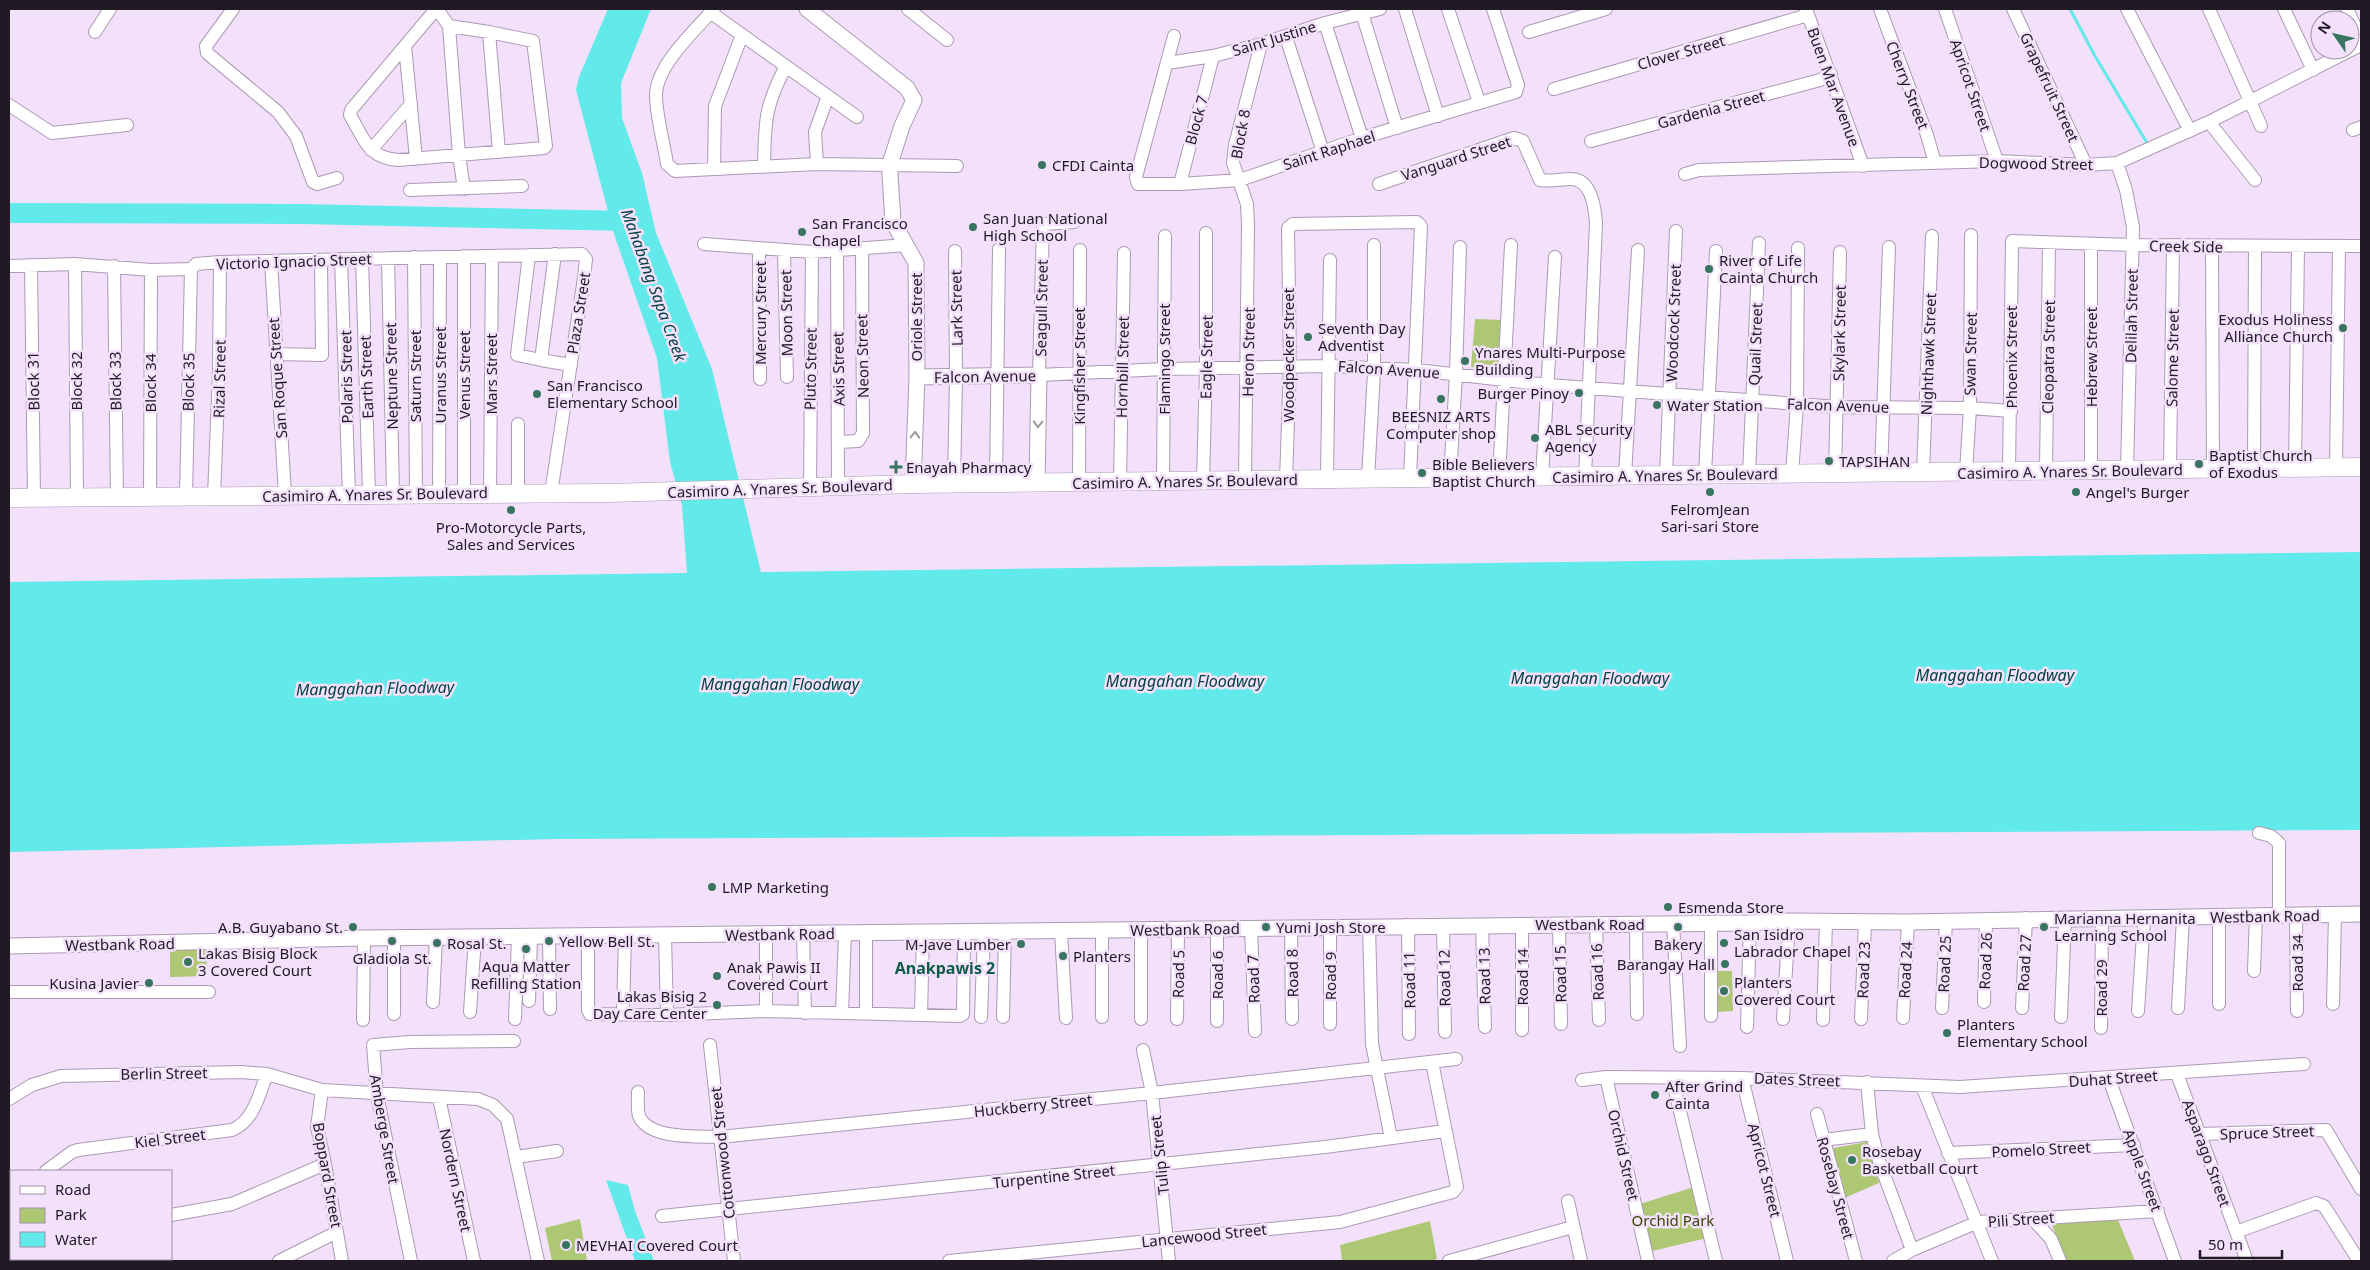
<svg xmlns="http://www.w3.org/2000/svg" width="2370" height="1270" font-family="'Noto Sans',sans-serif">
<rect width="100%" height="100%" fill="#f3e0fb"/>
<path fill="#adc773" d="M1475,319l29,1 -3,49 -30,-2z
M206,946l1,30 -37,1v-30z
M1716,971h16l1,40 -17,1z
M1867,1142l12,41 -37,16 -14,-50z
M1694,1187l13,51 -59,14 -8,-48z
M580,1219l7,42h-35l-7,-33z
M2118,1220l17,41h-68l-16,-38z
M1430,1221l7,38 -7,2h-88l-2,-16z"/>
<path fill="#62e9e9" d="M608,9h43l-30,74 1,35 20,55 14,60 56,136 49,203 1600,-20v278l-1805,9 -547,13v-270l678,-9 -5,-68 -12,-43 -13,-104 -43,-124 -38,-144 3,-13z
M606,1180l22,5 7,26 19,50h-19z"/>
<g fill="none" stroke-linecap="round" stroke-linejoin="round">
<path stroke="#62e9e9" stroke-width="3" d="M2070,9l25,47 52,87"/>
<path stroke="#62e9e9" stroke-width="20" d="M9,213l292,1 328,7"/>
<g stroke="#ac9ab3" stroke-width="14">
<path id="minor" d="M233,9l-27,37 1,7 71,59 18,24 17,46 4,2 20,-6
M436,9l-85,101 -1,5c14,24 18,43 48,45l146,-12 2,-2 -13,-105 -44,-9 -40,-6
M437,9l12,17 10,129 5,34
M714,9c-19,21 -58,57 -58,86 0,21 8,48 11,69l8,7 142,-7 140,2
M908,9l39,31
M1405,9l33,107
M1448,9l31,93
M1806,9l57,157
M1880,9l47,126 8,28
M1945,9l52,152
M2013,9l73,156
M2127,9l63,122
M2209,9l52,117
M2284,9l29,61
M2347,9l14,30
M710,12l147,105
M1362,13l35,115
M1325,23l37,115
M95,32l15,-23
M489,32l10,120
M1529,32l77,-23
M1174,36l-38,141 2,7h42l60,-4 122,-42 154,-46 2,-7 -25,-76
M1286,37l37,115
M405,46l11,113
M1167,63l46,-7 48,-12 64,-21 55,-14
M1554,89l254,-74
M9,105l43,28 75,-8
M2209,122l46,58
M2353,130l8,-3
M1591,141l229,-61 11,-6
M371,150l40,-46
M2117,163l9,27 7,37 -6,243
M817,164l-2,-32 13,-36
M764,167c1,-44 0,-60 22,-101
M714,169l1,-63 27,-71
M1685,174l14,-4 298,-9 89,4 31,-2 92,-41 152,-77
M1180,184l33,-128
M1379,184l135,-46 9,3 17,39c11,2 20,-1 31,-1 21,0 24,29 25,44l-11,253
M410,190l112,-4
M1074,222l-31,2 -4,151 125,-6 165,-3 87,4 133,15 289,22 132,1 41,3
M704,244l108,8 95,-7
M2212,246l1,223
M759,248l1,131
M784,250l3,127
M837,251l1,235
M555,254l-14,106 30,5
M529,255l-12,100 24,5
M414,257l2,237
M388,258l5,236
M341,259l8,236
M362,259l7,235
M271,261l14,234
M75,264l2,233
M31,265l3,233
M9,266l66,-2 76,6 40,-1 5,-5 24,-2 362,-8 4,5 -2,19 -33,215
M114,266l3,231
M275,354l47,1 -1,-95
M518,424v69
M838,442l20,-1 5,-8 -1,-184
M2295,468l3,-222
M2336,468l3,-222
M2254,469l1,-223
M2170,470l3,-225
M2046,471l3,-228
M2091,471v-227
M1966,472l4,-64 1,-173
M2009,472l3,-231 121,4 228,1
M1881,473l8,-226
M1923,473l9,-237
M1792,474l5,-70 1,-156
M1835,474l5,-222
M1666,475l10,-244
M1705,475l11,-224
M1749,475l10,-232
M1625,476l13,-226
M1499,477l12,-232
M1542,477l13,-220
M1450,478l6,-104 4,-127
M1327,479l3,-219
M1368,479l6,-107v-127
M1245,480l3,-255 -1,-21 -14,-41 2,-18 26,-101
M1286,480l4,-115 -2,-137 5,-4 124,-2 4,4 -11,252
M1163,481l2,-245
M1203,481l3,-113v-135
M1079,482l1,-232
M1120,482l4,-229
M996,483l3,-234
M954,484l2,-108 -1,-125
M810,487l2,-235
M464,493v-237
M490,493l2,-237
M439,494l1,-237
M150,496l1,-226
M186,496l5,-227
M214,496l5,-124 1,-110
M2259,833l12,3 8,7v72
M2296,914l1,97
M1711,922v94
M1636,923l1,91
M1673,923l7,123
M1559,924l2,100
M1596,924l3,96
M1408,925l1,109
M1443,925l2,107
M1482,925l3,102
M1369,926l3,118 19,94
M1251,927l4,104
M1291,928l1,91
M1141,930v89
M866,931v82
M1061,932l5,86
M766,934v77
M803,934l2,79
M588,936v74l2,4 77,1 99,-4 194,5 3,-2 1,-82
M665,936l2,79
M549,937l1,72
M394,938v76
M2254,971l2,-56
M9,992h200
M529,1001l2,-64
M433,1002l3,-65
M1984,1002l2,-82
M2219,1004v-87
M2333,1004l2,-90
M1942,1008l4,-88
M2022,1008l4,-90
M2178,1008l5,-90
M2138,1011l6,-92
M470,1012l5,-75
M842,1013l3,-80
M623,1014l2,-78
M921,1015l2,-83
M981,1017l3,-85
M1003,1017l2,-85
M1102,1017v-86
M2061,1017l4,-99
M1903,1018l5,-96
M515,1019l3,-82
M1177,1019l1,-90
M1783,1019l6,-98
M1861,1019l4,-97
M363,1020l1,-82
M1823,1020l3,-98
M1217,1021v-93
M1330,1024v-96
M1747,1027l3,-104
M2101,1028l1,-110
M1522,1030v-106
M710,1045l24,216
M1143,1050l9,43 17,168
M2177,1074l70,187
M1606,1077l42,184
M1672,1078l44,183
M1742,1078l45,183
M2109,1079l66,182
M1582,1080l24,-3 136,1 218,9 344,-23
M1867,1082l5,52 7,27 33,89
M1922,1086l70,175
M322,1090l-5,37 8,37 17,97
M638,1092c0,7 -1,17 1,24 10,24 60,20 81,21l432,-44 304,-34
M439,1098l35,163
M9,1099l23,-14 29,-9 180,-4 26,2 55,16 156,9 15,6 14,14 31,142
M1817,1114l39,147
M2200,1134l126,-4 35,59
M1823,1140l49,-6
M1948,1153l186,-8
M516,1157l41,-6
M46,1171l26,-19 6,-2 154,-20c22,-9 27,-36 35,-56
M9,1200l2,-2
M1568,1201l13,60
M171,1215l61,-11 93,-40
M662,1216l663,-69 120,-16
M2032,1218l19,21 9,22
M9,1232l2,4
M2236,1232l80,-29 8,3 35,55
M26,1259l1,2
M62,1261l4,-2
M279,1261l58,-29
M411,1261l-34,-166 -4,-50 37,-3 104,-1
M949,1261l391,-39 113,-30 4,-5 -25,-125
M1449,1261l124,-34
M1893,1261l19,-11 66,-28 180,-11"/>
</g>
<g stroke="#ac9ab3" stroke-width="17">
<path id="tertiary" d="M807,9l100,79 7,12 -12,26 -12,38v11l3,47 23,41 1,114 -4,107
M917,377l122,-2 -2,108
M9,946l355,-8 1386,-15 39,-2 119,1 453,-8"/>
</g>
<g stroke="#ac9ab3" stroke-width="19">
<path id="secondary" d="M9,498l599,-5 305,-9 1448,-17"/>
</g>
<use href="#minor" stroke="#fff" stroke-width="12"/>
<use href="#tertiary" stroke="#fff" stroke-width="15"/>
<use href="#secondary" stroke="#fff" stroke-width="18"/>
</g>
<defs><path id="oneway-chevron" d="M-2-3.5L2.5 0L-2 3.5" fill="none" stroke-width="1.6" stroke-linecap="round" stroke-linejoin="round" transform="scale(1.25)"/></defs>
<g stroke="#9b989c">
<use href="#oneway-chevron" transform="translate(1038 424) rotate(92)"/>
<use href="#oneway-chevron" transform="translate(915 435) rotate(-88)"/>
</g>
<g fill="#38745f" stroke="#f3e0fb" stroke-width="2">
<circle cx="1042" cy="165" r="5"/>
<circle cx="973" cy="227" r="5"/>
<circle cx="802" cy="232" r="5"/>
<circle cx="1709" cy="269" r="5"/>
<circle cx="2343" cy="328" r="5"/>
<circle cx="1308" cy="337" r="5"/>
<circle cx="1465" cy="361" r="5"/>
<circle cx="1579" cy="393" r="5"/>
<circle cx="537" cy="394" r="5"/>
<circle cx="1441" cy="399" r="5"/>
<circle cx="1657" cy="405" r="5"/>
<circle cx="1535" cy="438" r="5"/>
<circle cx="1829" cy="461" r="5"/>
<circle cx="2199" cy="464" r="5"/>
<path d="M893.5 459.5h5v5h5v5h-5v5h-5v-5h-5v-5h5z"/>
<circle cx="1422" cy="473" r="5"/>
<circle cx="1710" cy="492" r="5"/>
<circle cx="2076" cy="492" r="5"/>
<circle cx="511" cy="510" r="5"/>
<circle cx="712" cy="887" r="5"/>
<circle cx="1668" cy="907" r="5"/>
<circle cx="353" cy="927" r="5"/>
<circle cx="1266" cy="927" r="5"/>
<circle cx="1678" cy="927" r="5"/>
<circle cx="2044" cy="927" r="5"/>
<circle cx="392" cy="941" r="5"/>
<circle cx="549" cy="941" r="5"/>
<circle cx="437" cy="943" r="5"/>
<circle cx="1724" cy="943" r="5"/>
<circle cx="1021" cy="944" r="5"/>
<circle cx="526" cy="949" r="5"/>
<circle cx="1063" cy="956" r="5"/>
<circle cx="188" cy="962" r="5"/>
<circle cx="1725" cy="964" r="5"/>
<circle cx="717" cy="976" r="5"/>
<circle cx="149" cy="983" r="5"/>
<circle cx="1724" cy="991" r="5"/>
<circle cx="717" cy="1005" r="5"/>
<circle cx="1947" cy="1033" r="5"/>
<circle cx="1655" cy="1095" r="5"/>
<circle cx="1852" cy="1160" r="5"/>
<circle cx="566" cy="1245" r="5"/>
</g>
<g text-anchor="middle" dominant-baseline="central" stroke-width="5" stroke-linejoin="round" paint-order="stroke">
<g font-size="15" fill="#211a24" stroke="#f3e0fb">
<text transform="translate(1274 38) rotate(-17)">Saint Justine</text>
<text transform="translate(1681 52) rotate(-16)">Clover Street</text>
<text transform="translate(1908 85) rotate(69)">Cherry Street</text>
<text transform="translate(1971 85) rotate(71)">Apricot Street</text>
<text transform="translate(1834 87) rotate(70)">Buen Mar Avenue</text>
<text transform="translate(2050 87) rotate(65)">Grapefruit Street</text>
<text transform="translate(1711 109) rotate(-15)">Gardenia Street</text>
<text transform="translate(1196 120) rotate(-75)">Block 7</text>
<text transform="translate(1240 134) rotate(-80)">Block 8</text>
<text transform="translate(1329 150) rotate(-18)">Saint Raphael</text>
<text transform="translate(1456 158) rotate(-18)">Vanguard Street</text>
<text transform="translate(2036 163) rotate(1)">Dogwood Street</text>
<text transform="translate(2186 246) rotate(1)">Creek Side</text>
<text transform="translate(294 261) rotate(-2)">Victorio Ignacio Street</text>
<text transform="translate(956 308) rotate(-91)">Lark Street</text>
<text transform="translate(1041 308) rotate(-89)">Seagull Street</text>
<text transform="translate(578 313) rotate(-81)">Plaza Street</text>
<text transform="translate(760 313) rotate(-90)">Mercury Street</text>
<text transform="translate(786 313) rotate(-91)">Moon Street</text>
<text transform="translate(2131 316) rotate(-89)">Delilah Street</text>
<text transform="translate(916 317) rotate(-90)">Oriole Street</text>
<text transform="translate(1673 323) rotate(-88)">Woodcock Street</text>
<text transform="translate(1839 333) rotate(-89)">Skylark Street</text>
<text transform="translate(1755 344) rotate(-88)">Quail Street</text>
<text transform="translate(1248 352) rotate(-89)">Heron Street</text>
<text transform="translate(1928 354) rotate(-88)">Nighthawk Street</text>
<text transform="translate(1970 354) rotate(-89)">Swan Street</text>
<text transform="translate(1288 355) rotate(-90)">Woodpecker Street</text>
<text transform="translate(862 356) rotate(-91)">Neon Street</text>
<text transform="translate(1206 357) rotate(-89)">Eagle Street</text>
<text transform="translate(2011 357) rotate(-90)">Phoenix Street</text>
<text transform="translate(2048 357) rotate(-89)">Cleopatra Street</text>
<text transform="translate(2091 357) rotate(-90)">Hebrew Street</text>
<text transform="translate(2172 358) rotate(-89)">Salome Street</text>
<text transform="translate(1164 359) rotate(-90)">Flamingo Street</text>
<text transform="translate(1079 366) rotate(-90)">Kingfisher Street</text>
<text transform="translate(1122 367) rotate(-89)">Hornbill Street</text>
<text transform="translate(810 369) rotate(-89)">Pluto Street</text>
<text transform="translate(838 369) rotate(-91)">Axis Street</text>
<text transform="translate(1389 369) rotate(4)">Falcon Avenue</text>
<text transform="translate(491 374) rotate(-90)">Mars Street</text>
<text transform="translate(440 375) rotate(-90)">Uranus Street</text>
<text transform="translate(464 375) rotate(-90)">Venus Street</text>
<text transform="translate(391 376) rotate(-91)">Neptune Street</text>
<text transform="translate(415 376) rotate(-90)">Saturn Street</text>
<text transform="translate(985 376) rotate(-1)">Falcon Avenue</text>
<text transform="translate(346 377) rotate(-91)">Polaris Street</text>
<text transform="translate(366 377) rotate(-92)">Earth Street</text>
<text transform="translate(277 378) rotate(-94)">San Roque Street</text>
<text transform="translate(219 379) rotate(-89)">Rizal Street</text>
<text transform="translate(33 381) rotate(-91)">Block 31</text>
<text transform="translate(76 381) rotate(-90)">Block 32</text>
<text transform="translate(115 381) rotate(-91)">Block 33</text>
<text transform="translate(188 382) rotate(-89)">Block 35</text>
<text transform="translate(150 383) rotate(-90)">Block 34</text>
<text transform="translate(1838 405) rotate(2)">Falcon Avenue</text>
<text transform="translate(2070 471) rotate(-1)">Casimiro A. Ynares Sr. Boulevard</text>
<text transform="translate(1665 475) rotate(-1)">Casimiro A. Ynares Sr. Boulevard</text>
<text transform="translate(1185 481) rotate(-1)">Casimiro A. Ynares Sr. Boulevard</text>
<text transform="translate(780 488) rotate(-2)">Casimiro A. Ynares Sr. Boulevard</text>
<text transform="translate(375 494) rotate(-1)">Casimiro A. Ynares Sr. Boulevard</text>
<text transform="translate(2265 916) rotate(-1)">Westbank Road</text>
<text x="1590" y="924">Westbank Road</text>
<text transform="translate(1185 929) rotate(-1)">Westbank Road</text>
<text transform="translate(780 934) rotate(-1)">Westbank Road</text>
<text transform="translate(120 944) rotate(-1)">Westbank Road</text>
<text transform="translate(1985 961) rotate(-88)">Road 26</text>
<text transform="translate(2024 963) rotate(-87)">Road 27</text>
<text transform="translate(2297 963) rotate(-90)">Road 34</text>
<text transform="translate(1944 964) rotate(-88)">Road 25</text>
<text transform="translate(1863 970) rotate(-88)">Road 23</text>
<text transform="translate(1905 970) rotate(-87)">Road 24</text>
<text transform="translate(1597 972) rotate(-92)">Road 16</text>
<text transform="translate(1292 973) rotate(-91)">Road 8</text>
<text transform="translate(1178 974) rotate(-89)">Road 5</text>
<text transform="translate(1560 974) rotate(-91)">Road 15</text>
<text transform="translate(1217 975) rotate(-90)">Road 6</text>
<text transform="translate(1330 976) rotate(-90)">Road 9</text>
<text transform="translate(1484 976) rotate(-91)">Road 13</text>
<text transform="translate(1522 977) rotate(-90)">Road 14</text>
<text transform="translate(1444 978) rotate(-91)">Road 12</text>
<text transform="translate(1253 979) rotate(-92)">Road 7</text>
<text transform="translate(1409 980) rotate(-91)">Road 11</text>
<text transform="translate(2101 988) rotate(-90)">Road 29</text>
<text transform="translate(164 1073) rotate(-1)">Berlin Street</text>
<text transform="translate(2113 1078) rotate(-4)">Duhat Street</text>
<text transform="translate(1797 1079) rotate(2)">Dates Street</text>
<text transform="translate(1033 1105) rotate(-6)">Huckberry Street</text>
<text transform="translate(385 1129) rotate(80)">Amberge Street</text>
<text transform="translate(2267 1132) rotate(-2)">Spruce Street</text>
<text transform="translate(170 1138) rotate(-7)">Kiel Street</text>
<text transform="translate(2041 1149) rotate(-3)">Pomelo Street</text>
<text transform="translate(722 1153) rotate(-96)">Cottonwood Street</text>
<text transform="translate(2207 1153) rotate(70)">Asparago Street</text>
<text transform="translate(1159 1155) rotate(-96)">Tulip Street</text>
<text transform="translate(1624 1155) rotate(77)">Orchid Street</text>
<text transform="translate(1765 1170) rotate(76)">Apricot Street</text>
<text transform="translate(2143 1170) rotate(70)">Apple Street</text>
<text transform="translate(328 1175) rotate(80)">Boppard Street</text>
<text transform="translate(1054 1176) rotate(-6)">Turpentine Street</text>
<text transform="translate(456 1180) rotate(78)">Nordern Street</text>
<text transform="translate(1836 1188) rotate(75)">Rosebay Street</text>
<text transform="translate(2021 1219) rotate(-4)">Pili Street</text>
<text transform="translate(1204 1235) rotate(-6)">Lancewood Street</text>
</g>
<g font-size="15" fill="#211a24" stroke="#f3e0fb" text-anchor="start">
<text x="1052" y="165">CFDI Cainta</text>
<text x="983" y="218">San Juan National<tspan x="983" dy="17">High School</tspan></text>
<text x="812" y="223">San Francisco<tspan x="812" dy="17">Chapel</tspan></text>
<text x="1719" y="260">River of Life<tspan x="1719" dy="17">Cainta Church</tspan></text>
<text x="2333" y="319" text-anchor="end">Exodus Holiness<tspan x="2333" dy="17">Alliance Church</tspan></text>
<text x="1318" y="328">Seventh Day<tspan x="1318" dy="17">Adventist</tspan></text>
<text x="1475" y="352">Ynares Multi-Purpose<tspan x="1475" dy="17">Building</tspan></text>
<text x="547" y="385">San Francisco<tspan x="547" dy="17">Elementary School</tspan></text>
<text x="1569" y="393" text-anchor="end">Burger Pinoy</text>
<text x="1667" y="405">Water Station</text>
<text x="1441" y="416" text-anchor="middle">BEESNIZ ARTS<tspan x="1441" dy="17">Computer shop</tspan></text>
<text x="1545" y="429">ABL Security<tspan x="1545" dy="17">Agency</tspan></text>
<text x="2209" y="455">Baptist Church<tspan x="2209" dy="17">of Exodus</tspan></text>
<text x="1839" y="461">TAPSIHAN</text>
<text x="1432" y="464">Bible Believers<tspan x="1432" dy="17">Baptist Church</tspan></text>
<text x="906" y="467">Enayah Pharmacy</text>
<text x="2086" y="492">Angel's Burger</text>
<text x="1710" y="509" text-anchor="middle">FelromJean<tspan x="1710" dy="17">Sari-sari Store</tspan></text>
<text x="511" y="527" text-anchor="middle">Pro-Motorcycle Parts,<tspan x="511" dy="17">Sales and Services</tspan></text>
<text x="722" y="887">LMP Marketing</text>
<text x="1678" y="907">Esmenda Store</text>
<text x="2054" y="918">Marianna Hernanita<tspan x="2054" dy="17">Learning School</tspan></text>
<text x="343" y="927" text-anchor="end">A.B. Guyabano St.</text>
<text x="1276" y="927">Yumi Josh Store</text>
<text x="1734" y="934">San Isidro<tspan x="1734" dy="17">Labrador Chapel</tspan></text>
<text x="559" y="941">Yellow Bell St.</text>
<text x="447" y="943">Rosal St.</text>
<text x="1011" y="944" text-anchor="end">M-Jave Lumber</text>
<text x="1678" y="944" text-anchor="middle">Bakery</text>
<text x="198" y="953">Lakas Bisig Block<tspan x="198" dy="17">3 Covered Court</tspan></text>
<text x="1073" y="956">Planters</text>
<text x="392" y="958" text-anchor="middle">Gladiola St.</text>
<text x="1715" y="964" text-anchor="end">Barangay Hall</text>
<text x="526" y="966" text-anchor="middle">Aqua Matter<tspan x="526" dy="17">Refilling Station</tspan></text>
<text x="727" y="967">Anak Pawis II<tspan x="727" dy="17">Covered Court</tspan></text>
<text x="1734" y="982">Planters<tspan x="1734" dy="17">Covered Court</tspan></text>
<text x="139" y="983" text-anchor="end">Kusina Javier</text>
<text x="707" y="996" text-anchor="end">Lakas Bisig 2<tspan x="707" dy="17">Day Care Center</tspan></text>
<text x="1957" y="1024">Planters<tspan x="1957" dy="17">Elementary School</tspan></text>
<text x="1665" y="1086">After Grind<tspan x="1665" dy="17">Cainta</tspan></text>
<text x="1862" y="1151">Rosebay<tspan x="1862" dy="17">Basketball Court</tspan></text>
<text x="576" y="1245">MEVHAI Covered Court</text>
</g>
<g font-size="15" fill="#374603" stroke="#f3e0fb">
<text x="1673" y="1220">Orchid Park</text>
</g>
<g font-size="16" font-style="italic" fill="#004243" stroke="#f3e0fb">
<text transform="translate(654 285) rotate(70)">Mahabang Sapa Creek</text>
<text x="1995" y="675">Manggahan Floodway</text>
<text x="1590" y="678">Manggahan Floodway</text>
<text x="1185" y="681">Manggahan Floodway</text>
<text x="780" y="684">Manggahan Floodway</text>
<text transform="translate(375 688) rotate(-1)">Manggahan Floodway</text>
</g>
<g font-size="16" font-weight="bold" fill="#0f5c46" stroke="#f3e0fb">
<text x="945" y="968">Anakpawis 2</text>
</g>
</g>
<rect width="2370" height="1270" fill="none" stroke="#211a24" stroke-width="20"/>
<rect x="10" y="1170" width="162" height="90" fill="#f3e0fb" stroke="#9f91a5"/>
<rect x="20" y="1186" width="25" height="8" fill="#ffffff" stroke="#9f91a5"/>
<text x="55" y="1195" font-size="15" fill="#211a24">Road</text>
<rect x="20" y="1208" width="25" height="15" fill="#adc773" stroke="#9f91a5"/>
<text x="55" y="1220" font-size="15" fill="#211a24">Park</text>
<rect x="20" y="1232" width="25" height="15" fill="#62e9e9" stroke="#9f91a5"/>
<text x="55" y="1245" font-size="15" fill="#211a24">Water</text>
<g transform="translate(2335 35) rotate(304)"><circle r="24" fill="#f3e0fb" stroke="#9f91a5"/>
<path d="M0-4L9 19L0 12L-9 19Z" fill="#38745f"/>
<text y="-8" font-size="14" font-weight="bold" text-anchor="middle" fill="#211a24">N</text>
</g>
<path d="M2200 1250v8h82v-8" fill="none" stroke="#211a24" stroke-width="2.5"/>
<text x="2208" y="1250" font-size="15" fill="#211a24" stroke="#f3e0fb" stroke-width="4" paint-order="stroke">50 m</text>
</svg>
